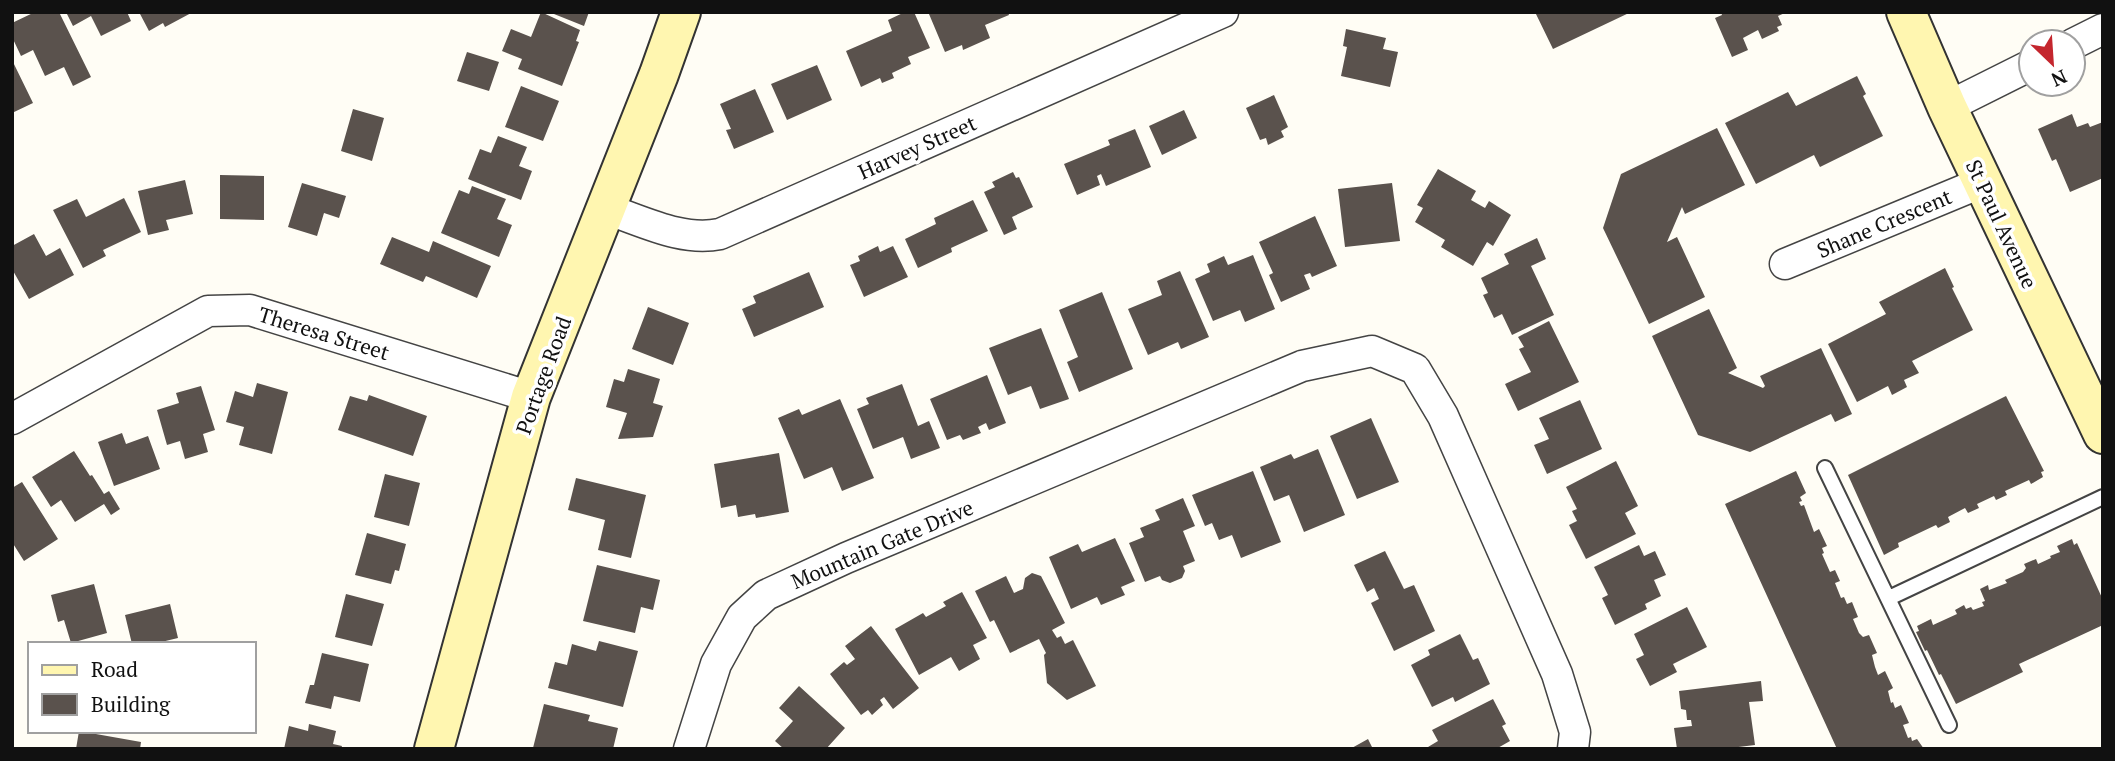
<svg xmlns="http://www.w3.org/2000/svg" width="2115" height="761" font-family="'PT Serif',serif">
<rect width="100%" height="100%" fill="#fffdf5"/>
<path fill="#5a524d" d="M35,12h24l32,65 -18,9 -9,-19 -19,9 -12,-26 -12,6 -9,-19v-14z
M66,12h61l4,9 -30,15 -10,-20 -18,10z
M139,12h54l-28,15 -2,-4 -14,8z
M541,12l39,18 -4,11 3,1 -17,44 -44,-17 4,-10 -20,-8 9,-22 20,8z
M549,12h40l-5,14z
M905,12h9l16,36 -22,9 3,7 -19,9 2,5 -12,5 -2,-5 -19,9 -15,-36 46,-20 -4,-11z
M934,12h74l1,3 -24,10 5,13 -27,12 -1,-5 -17,7 -16,-38z
M1535,12h96l-78,37z
M1721,12h66l-9,4 4,9 -5,2 2,4 -17,8 -4,-9 -15,8 5,12 -16,7 -17,-39 7,-3z
M1346,29l40,9 -3,11 15,3 -8,35 -49,-11 6,-29 -4,-1z
M467,52l32,10 -10,29 -32,-10z
M12,60l21,43 -21,10z
M817,65l15,35 -45,20 -16,-36z
M1857,76l9,18 -3,2 20,40 -63,31 -6,-12 -58,29 -31,-61 63,-31 8,14z
M521,86l38,15 -16,40 -38,-14z
M755,89l19,43 -40,17 -8,-19 5,-1 -11,-25z
M1274,95l14,32 -7,4 3,6 -16,8 -2,-7 -6,2 -14,-32z
M353,109l31,9 -12,43 -31,-10z
M1184,110l13,28 -35,17 -13,-29z
M2072,114l5,13 11,-4 2,4 13,-5v56l-33,14 -14,-33 -4,2 -14,-32z
M1717,128l28,57 -60,29 -3,-7 -15,35 10,-5 28,60 -56,27 -46,-96 18,-54z
M1135,129l16,38 -45,19 -5,-12 -4,2 3,9 -23,10 -13,-31 46,-19 -2,-5z
M498,136l29,11 -8,19 13,5 -11,29 -53,-21 12,-30 11,4z
M1438,169l38,22 -5,9 14,8 4,-7 22,14 -18,31 -6,-4 -14,24 -32,-19 4,-7 -30,-18 8,-14 -6,-3z
M1013,172l3,6 3,-1 14,30 -21,10 5,12 -13,6 -20,-43 11,-5 -3,-5z
M220,175l44,1v44l-44,-1z
M185,180l8,34 -27,6 3,10 -21,5 -10,-44z
M302,183l44,13 -7,22 -15,-5 -7,23 -29,-9z
M1392,183l8,58 -55,6 -7,-58z
M472,186l34,13 -9,20 15,6 -13,32 -58,-24 18,-43 10,4z
M124,198l17,34 -38,18 3,6 -23,12 -30,-58 24,-11 9,18z
M973,200l15,31 -37,17 1,4 -34,16 -13,-29 31,-15 -2,-6z
M1315,216l22,50 -25,11 -2,-4 -6,2 6,14 -29,13 -12,-27 4,-2 -14,-31z
M34,234l12,22 14,-8 14,27 -45,24 -17,-30v-23z
M392,237l37,15 4,-11 58,25 -14,32 -51,-22 -3,6 -43,-18z
M1537,238l9,21 -15,7 23,49 -42,20 -10,-21 -8,4 -11,-23 5,-2 -7,-15 28,-14 -5,-10z
M878,246l2,6 13,-6 15,31 -44,20 -14,-32 10,-4 -2,-5z
M1253,255l22,54 -30,13 -5,-12 -27,11 -18,-42 15,-7 -3,-8 17,-8 4,9z
M1945,268l9,19 -2,1 21,42 -61,31 7,12 -15,7 3,7 -15,8 -4,-9 -31,16 -29,-58 58,-30 -7,-12z
M1180,271l29,66 -28,12 -3,-7 -30,13 -20,-46 34,-14 -5,-14z
M809,272l15,35 -70,30 -12,-28 14,-6 -3,-7z
M1102,292l31,77 -54,23 -12,-30 11,-5 -19,-47z
M648,307l41,16 -16,42 -41,-16z
M1709,309l28,59 -9,5 35,15 2,-2 -5,-10 61,-28 31,66 -17,8 -4,-8 -81,38 -52,-17 -46,-99z
M1549,321l30,61 -61,29 -13,-27 26,-12 -12,-23 5,-2 -6,-10z
M1041,328l28,71 -29,10 -9,-23 -23,9 -19,-47z
M628,369l32,10 -7,24 10,3 -10,31 -35,2 9,-26 -21,-6 8,-28 10,3z
M987,375l19,48 -17,7 -3,-7 -8,4 3,6 -18,7 -3,-5 -13,5 -17,-41z
M257,383l31,9 -16,62 -33,-9 5,-18 -18,-5 9,-31 18,6z
M902,384l16,42 11,-5 11,27 -29,11 -8,-22 -30,12 -16,-40 12,-5 -3,-6z
M201,386l14,44 -12,4 5,18 -23,7 -5,-18 -13,4 -10,-35 22,-7 -3,-10z
M369,395l58,21 -14,40 -75,-26 12,-34 17,5z
M2006,396l38,75 -3,1 2,5 -12,7 -2,-4 -24,11 2,4 -11,5 -2,-4 -17,8 2,4 -11,5 -3,-5 -17,9 2,5 -12,6 -2,-3 -38,18 1,4 -15,8 -36,-80z
M840,399l34,79 -32,13 -10,-24 -28,12 -26,-61 21,-9 3,6z
M1580,400l22,49 -55,25 -13,-29 15,-6 -10,-21z
M1371,418l28,64 -42,17 -27,-63z
M122,433l4,11 22,-8 12,33 -46,17 -16,-44z
M1318,449l27,66 -41,17 -15,-37 -15,6 -14,-34 31,-13 3,5z
M74,451l16,25 2,-1 12,19 5,-3 11,18 -9,6 -7,-11 -29,18 -14,-22 -10,7 -19,-30z
M779,453l10,59 -33,6 -1,-4 -17,3 -2,-12 -15,3 -7,-44z
M1616,461l22,45 -13,7 11,21 -50,25 -17,-34 8,-4 -5,-10 5,-2 -11,-22z
M1253,471l28,71 -40,16 -9,-23 -13,5 -7,-17 -7,3 -13,-31z
M1796,471l10,22 -6,4 2,4 -3,1 2,4 3,-1 10,27 5,-3 8,17 -5,2 2,5 -2,1 8,18 5,-2 5,11 -5,2 6,15 3,-1 3,7 5,-2 6,15 -5,2 6,14 4,4 6,-2 8,18 -5,2 3,12 3,8 7,-4 8,17 -5,3 3,12 2,-1 2,6 6,-3 8,18 -6,2 5,13 3,-1 1,4 5,-2 7,10h-87l-112,-245z
M385,474l35,9 -11,43 -35,-9z
M576,478l70,17 -15,63 -33,-8 7,-30 -37,-10z
M22,482l36,57 -34,22 -12,-19v-54z
M1183,498l12,28 -12,5 12,30 -12,5 2,5 -3,7 -12,5 -8,-3 -2,-4 -15,6 -16,-39 15,-6 -4,-9 20,-8 -5,-10z
M367,533l39,11 -7,27 -4,-1 -4,14 -36,-9z
M1115,538l20,43 -14,6 4,8 -24,10 -4,-8 -26,12 -22,-52 29,-13 4,8z
M2072,539l2,6 3,-2 26,57v25l-84,39 4,8 -67,32 -15,-30 -2,1 -12,-25 -2,1 -9,-19 3,-1 -2,-5 14,-7 2,6 24,-11 -2,-4 9,-5 2,4 5,-2 2,3 11,-4 -2,-4 3,-1 -5,-12 8,-4 1,5 18,-7 -2,-3 18,-8 3,-4 -2,-4 12,-5 2,5 13,-6 -1,-2 10,-4 -3,-6z
M1639,545l5,11 11,-5 11,24 -12,5 7,16 -16,8 2,5 -32,16 -13,-27 6,-3 -14,-28z
M1385,551l19,38 10,-4 21,46 -41,20 -23,-48 8,-4 -5,-11 -7,4 -13,-27z
M597,565l63,15 -7,30 -12,-3 -6,26 -52,-12z
M1032,573l9,3 24,47 -13,7 5,8 4,-2 4,8 8,-4 23,46 -29,14 -20,-17 -3,-28 2,-2 -7,-14 -29,14 -16,-33 -4,2 -15,-31 31,-15 8,17 9,-4 2,-11z
M94,584l13,49 -36,10 -7,-23 -6,2 -7,-27z
M962,592l25,46 -14,7 7,14 -21,12 -8,-14 -32,18 -24,-46 28,-16 3,4 20,-11 -3,-4z
M346,594l38,10 -12,42 -37,-9z
M170,604l8,34 -25,6h-21l-7,-29z
M1687,607l20,40 -34,17 4,8 -27,14 -14,-27 8,-4 -10,-21z
M871,626l48,62 -26,21 -9,-12 -4,3 3,5 -11,10 -4,-5 -7,5 -31,-41 14,-12 3,3 8,-6 -10,-13z
M1460,634l13,26 5,-2 12,26 -35,18 -2,-5 -21,10 -21,-42 19,-10 -2,-5z
M599,641l39,10 -15,56 -75,-19 7,-26 12,3 5,-21 24,7z
M322,653l47,11 -9,38 -26,-6 -3,13 -26,-6 5,-18h4z
M1761,681l2,20 -14,1 6,43 -33,4h-45l-3,-21 18,-2 -1,-6h-4l-1,-10 -5,-1 -2,-18z
M799,686l46,42 -19,21h-42l-9,-8 18,-20 -14,-13z
M1493,699l13,25 -4,2 8,15 -14,8h-67l-1,-2 10,-6 -6,-11z
M544,704l46,11 -2,6 30,7 -5,21 -80,-1z
M309,724l27,7 -3,13 9,2 -1,3h-57l5,-23 19,5z
M79,731l62,11 -1,7h-64z
M1368,739l5,10h-23z"/>
<g fill="none" stroke-linecap="round" stroke-linejoin="round">
<g stroke="#444" stroke-width="18">
<path id="lane" d="M1825,468l124,257
M1889,598l214,-101"/>
</g>
<g stroke="#444" stroke-width="33">
<path id="street" d="M2073,44l30,-15
M1947,107l84,-42
M606,209c37,12 76,33 114,25l503,-222
M1785,264l198,-82
M12,419l196,-108 42,-1 281,87
M689,749l27,-85 26,-47 24,-22 80,-37 456,-192 70,-15 43,18 28,47 114,258 18,58 -2,17"/>
</g>
<g stroke="#333" stroke-width="42">
<path id="secondary" d="M1906,12l41,95 156,327
M434,749l97,-352 128,-323 22,-62"/>
</g>
<use href="#lane" stroke="#fff" stroke-width="14"/>
<use href="#street" stroke="#fff" stroke-width="30"/>
<use href="#secondary" stroke="#fff6b0" stroke-width="38"/>
</g>
<g text-anchor="middle" dominant-baseline="central" stroke-width="7" stroke-linejoin="round" paint-order="stroke">
<g font-size="21" fill="#111" stroke="#fff">
<text transform="translate(917 147) rotate(-24)">Harvey Street</text>
<text transform="translate(1884 223) rotate(-23)">Shane Crescent</text>
<text transform="translate(2002 224) rotate(65)">St Paul Avenue</text>
<text transform="translate(324 333) rotate(17)">Theresa Street</text>
<text transform="translate(543 375) rotate(-70)">Portage Road</text>
<text transform="translate(882 544) rotate(-23)">Mountain Gate Drive</text>
</g>
</g>
<rect width="2115" height="761" fill="none" stroke="#111111" stroke-width="28"/>
<rect x="28" y="642" width="228" height="91" fill="#ffffff" stroke="#a0a0a0" stroke-width="2"/>
<rect x="42" y="665" width="35" height="10" fill="#fff6b0" stroke="#a0a0a0" stroke-width="2"/>
<text x="91" y="677" font-size="21" fill="#111111">Road</text>
<rect x="42" y="694" width="35" height="21" fill="#5a524d" stroke="#a0a0a0" stroke-width="2"/>
<text x="91" y="712" font-size="21" fill="#111111">Building</text>
<g transform="translate(2052 63) rotate(155)"><circle r="33" fill="#ffffff" stroke="#a0a0a0" stroke-width="2"/>
<path d="M0-5L12 26L0 18L-12 26Z" fill="#c4262e"/>
<text y="-10" font-size="19" font-weight="bold" text-anchor="middle" fill="#111111">N</text>
</g>
</svg>
